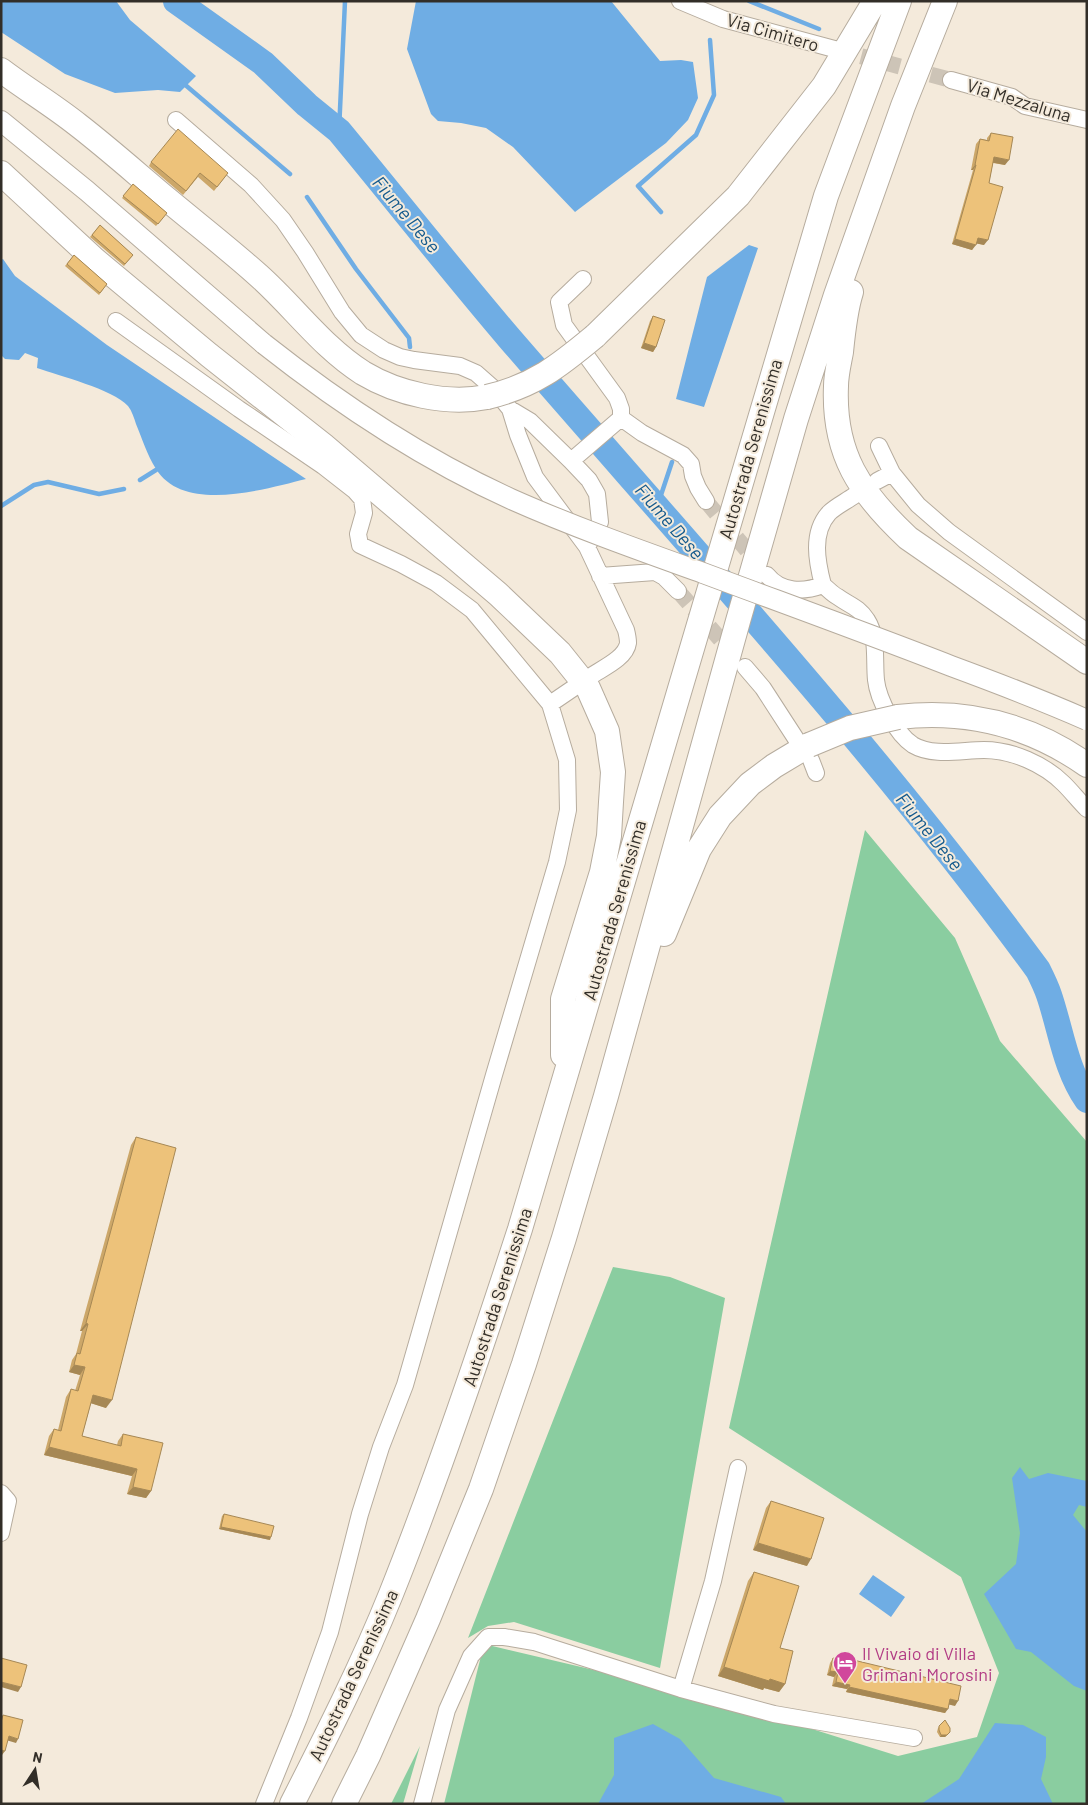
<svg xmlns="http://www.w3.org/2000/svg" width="1088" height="1805" font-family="Barlow,sans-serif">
<rect width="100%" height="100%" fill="#f4eadb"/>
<path fill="#8acda0" d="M865,830l90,108 45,103 87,101v662h-643l40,-160 229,54 185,58 79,-19 22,-64 -38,-96 -232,-149z
M613,1267l57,10 55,21 -65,370 -146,-46 -26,4 -20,12z
M420,1746l-17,58h-12z"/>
<path fill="#6fade4" d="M1,1h115l14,19 66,56 -16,16 -22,-2 -43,3 -50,-19 -64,-42z
M416,1h195l49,60 21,-1 12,2 5,36 -10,22 -22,23 -91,69 -62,-65 -27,-19 -25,-5 -23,-2 -7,-7 -24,-65z
M749,245l9,3 -54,159 -28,-8 31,-122z
M3,259l12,17 92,69 199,134c-41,10 -122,35 -150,-10 -9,-14 -14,-31 -20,-45 -2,-6 -4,-13 -8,-18 -16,-17 -68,-30 -91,-38l1,-10 -13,-5 -6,7 -14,-1 -4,-4v-95z
M1020,1467l9,12 19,-6 39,8v26l-8,-2 -6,10 14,17v159l-13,-5 -43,-34 -15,-3 -32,-55 32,-30 4,-31 -8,-55z
M873,1575l32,22 -14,20 -32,-23z
M995,1723l28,2 23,12v20l-5,22 12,25h-132l38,-25z
M653,1724l27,15 34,39 67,19 5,7h-188l16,-29v-37z"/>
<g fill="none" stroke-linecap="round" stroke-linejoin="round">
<path stroke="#6fade4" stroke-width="4.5" d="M749,1l70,28
M183,83l107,91
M339,131l6,-130
M307,197l49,72 53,69 1,9
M661,212l-23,-26 58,-51 18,-40 -4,-55
M140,480l16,-10
M1,506l33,-21 14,-3 51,12 25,-5
M657,507l15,-45"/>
<path stroke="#6fade4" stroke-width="26" d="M176,1l87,62 44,42 32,26c57,69 113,140 171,208 179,207 366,410 528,631 4,8 8,16 11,25 12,35 16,73 38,105"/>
<path stroke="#cdc4b7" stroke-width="16" stroke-dasharray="16 8" stroke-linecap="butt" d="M838,50l113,30
M706,501l54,65
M678,591l56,64"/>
<g stroke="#b6ac9e" stroke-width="18">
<path id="minor" d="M680,1l43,18 115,31
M951,80l61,17 13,9 62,14
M176,120l75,65 32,35 22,32 37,60 19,23 23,15 16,7 14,3 46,6 16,7 17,15 17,21 20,12 41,40
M583,279l-24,23 5,23 53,73 4,11v9l-50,43 18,19 8,14 3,28 -13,25
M116,321l123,88 84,57 32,25 7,8 2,14 -6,21 2,11 41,19 35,19 36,27 78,94 17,56 1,50 -11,52 -63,213 -89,310 -24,62 -21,67 -30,118 -31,86 -35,86
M510,409l8,26 17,42 52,70 39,83c1,4 2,9 2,13 -2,15 -25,25 -37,33
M621,418l21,15 41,22 8,9 2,12 5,12 8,13
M892,473l26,32 31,27 138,100
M877,481l15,-8 -13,-27
M767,575c14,18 37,17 56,10 -6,-23 -12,-52 6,-72 7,-7 18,-12 26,-18
M600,576l55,-4 9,5 14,14
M823,585c5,4 9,9 15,12 11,8 21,10 29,23 11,17 7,41 9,60 2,19 20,54 37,65 20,12 49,5 71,5 28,0 60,14 80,34 8,8 15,17 23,25
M745,667l18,21 35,54
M550,704l25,-17
M811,760l5,13
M1,1493l7,8 -7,32
M681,1689l32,-108 25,-113
M422,1804l25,-94 24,-54 17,-19h16l30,5 147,47 93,25 140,24"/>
</g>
<g stroke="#b6ac9e" stroke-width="22">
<path id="major" d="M1,121l86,70 177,153"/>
</g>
<g stroke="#b6ac9e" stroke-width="26">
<path id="highway" d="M1,70c25,19 52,35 77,55 31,24 60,50 90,75 30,25 61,49 90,75 36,32 64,72 105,98 35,21 84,32 124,24
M1,173l94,87 114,95 114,90 175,149 62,59 28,35 19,43 6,41 -2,30 -2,34 -7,36 -39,127v56
M851,292c-6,19 -8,40 -10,60 -2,11 -5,23 -5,34 -3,68 24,107 72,152l179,124
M595,336l143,-140 86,-110 51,-85
M898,717c69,-8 132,8 189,48
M664,934l35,-85 21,-33 30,-32 24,-18 35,-21
M292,1804c35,-69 70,-138 99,-210 48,-120 89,-242 129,-365l306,-1033 73,-195
M344,1804l24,-48 60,-137 53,-130 43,-125 40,-126 42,-142 132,-475 58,-202 40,-124 67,-189 42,-105"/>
</g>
<use href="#minor" stroke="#fff" stroke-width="16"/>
<use href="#major" stroke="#fff" stroke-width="20"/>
<use href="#highway" stroke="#fff" stroke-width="24"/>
<g stroke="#b6ac9e" stroke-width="22" stroke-linecap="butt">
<path id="major-bridge" d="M264,344c76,60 159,115 247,155 63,28 128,51 192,74 83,31 166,61 248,93 46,17 91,34 136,54"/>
</g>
<g stroke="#b6ac9e" stroke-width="26" stroke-linecap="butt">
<path id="highway-bridge" d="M487,397c47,-11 72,-31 108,-61
M809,745l41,-17 48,-11"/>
</g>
<use href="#major-bridge" stroke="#fff" stroke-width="20"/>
<use href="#highway-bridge" stroke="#fff" stroke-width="24"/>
</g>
<path fill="#cca769" d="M991,133l14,32 -12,-2 -4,20 -5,62 -8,-2 -4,7 -20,-6 21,-74h-2l5,-26 4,-5 7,1v-2z
M151,162l77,11 -14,18 -16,-14 -15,18 -34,-29z
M133,184l34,29 -11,13 -34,-28z
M100,225l33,30 -9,11 -34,-29z
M74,255l33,29 -8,11 -34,-29z
M653,316l3,31 -3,5 -12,-4 9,-27z
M136,1137l-30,271 -15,-5 -9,33 35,9 1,-4 5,-7 28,57 -5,7 -19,-4 5,-18 -88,-21 5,-19 5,-7 4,1 8,-33 5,-8 4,2 5,-16 -11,-3 3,-12 4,-6 6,-23h-2l51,-186z
M771,1501l36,65 -54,-16 13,-42z
M224,1514l46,26 -51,-11 3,-13z
M754,1572l26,76 5,36 -6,8 -15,-4 -1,2 -45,-14 30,-95z
M841,1657l114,49 -6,-2 -4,9 -99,-21 1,-3 -15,-3 2,-9 -7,-2 3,-12 3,-5 6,2z
M945,1720l5,12 -5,5h-5l-3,-5 1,-4z"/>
<path fill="#a68855" d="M994,157l15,3 -4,5 -15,-3z
M975,165h1l-3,5h-2z
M978,238l10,2 -4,5 -10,-2z
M955,239l21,6 -4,5 -20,-6z
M644,343l12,4 -3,5 -12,-4z
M86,1323l2,1 -6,7h-2z
M74,1365l11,2 -5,8 -11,-3z
M93,1395l19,5 -6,8 -19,-6z
M49,1447l88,22 -5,7 -88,-21z
M133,1487l18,4 -5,7 -19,-4z
M221,1527l50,10 -1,3 -51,-11z
M758,1543l53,16 -4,7 -54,-16z
M724,1667l46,12 15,5 -6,8 -15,-4 -1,2 -45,-14z
M830,1671l8,1 -4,5 -7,-2z
M1,1682l20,5 -3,5 -17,-5z
M836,1682l14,3 -3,4 -15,-3z
M849,1687l99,22 -3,4 -99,-21z
M950,1699l8,2 -3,5 -8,-2z
M950,1732l-5,5h-5l1,-2z
M9,1736l9,3 -2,4 -10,-3z
M1,1750l4,1 -3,4h-1z"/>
<path fill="#edc27a" stroke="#a68855" d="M178,129l50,44 -11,14 -17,-14 -14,18 -35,-29z
M991,133l22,4 -4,23 -15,-3 -5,26 14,4 -15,53 -10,-2 -2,7 -21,-6 21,-74h-1l5,-26 9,2z
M133,184l34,29 -9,11 -35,-28z
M100,225l33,30 -8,9 -33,-29z
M74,255l33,29 -7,9 -33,-29z
M653,316l12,4 -9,27 -12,-4z
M136,1137l40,11 -64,252 -19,-5 -11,41 39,10 2,-12 40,9 -12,48 -18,-4 4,-18 -88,-22 5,-18 7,2 10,-42 7,2 7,-24 -11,-2 3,-12 3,1 8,-30 -2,-1z
M771,1501l53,17 -13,41 -53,-16z
M224,1514l50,12 -3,11 -50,-10z
M754,1572l45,14 -19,62 13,3 -8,33 -15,-5 -1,2 -45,-14z
M841,1657l120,29 -3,15 -8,-2 -2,10 -99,-22 1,-2 -14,-3 2,-10 -8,-1 3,-13 7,2z
M1,1658l26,7 -6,22 -20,-5z
M3,1715l20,5 -5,19 -9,-3 -4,15 -4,-1v-28z
M945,1720l5,8v4l-3,3h-6l-2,-5v-4z"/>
<defs>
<g id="hotel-pin" transform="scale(1.25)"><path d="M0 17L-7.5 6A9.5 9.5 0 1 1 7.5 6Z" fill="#d1479c" stroke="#f4eadb"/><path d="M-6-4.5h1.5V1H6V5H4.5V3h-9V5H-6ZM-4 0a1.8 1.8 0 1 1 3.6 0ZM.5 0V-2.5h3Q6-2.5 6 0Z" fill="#fff"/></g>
</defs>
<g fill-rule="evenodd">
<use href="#hotel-pin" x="845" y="1663"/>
</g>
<g text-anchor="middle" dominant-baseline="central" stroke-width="4" stroke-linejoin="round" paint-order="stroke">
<g font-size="18" fill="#322e28" stroke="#f4eadb">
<text transform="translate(773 32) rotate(16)">Via Cimitero</text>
<text transform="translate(1019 100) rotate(17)">Via Mezzaluna</text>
<text transform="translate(750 449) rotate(-74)">Autostrada Serenissima</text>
<text transform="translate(614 910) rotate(-74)">Autostrada Serenissima</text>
<text transform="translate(497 1297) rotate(-72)">Autostrada Serenissima</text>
<text transform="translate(353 1675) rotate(-65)">Autostrada Serenissima</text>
</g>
<g font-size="18" fill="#b23c85" stroke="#f4eadb" text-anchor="start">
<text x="862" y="1653">Il Vivaio di Villa<tspan x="862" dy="21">Grimani Morosini</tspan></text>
</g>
<g font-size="19" font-style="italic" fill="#145a8d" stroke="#f4eadb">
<text transform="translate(407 214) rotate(50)">Fiume Dese</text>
<text transform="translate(670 521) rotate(49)">Fiume Dese</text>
<text transform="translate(930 831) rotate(51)">Fiume Dese</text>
</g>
</g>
<rect width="1088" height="1805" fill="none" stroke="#322e28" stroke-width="5"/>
<g transform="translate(35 1770) rotate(12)" stroke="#f4eadb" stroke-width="4" paint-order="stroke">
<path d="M0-4L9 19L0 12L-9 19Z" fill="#322e28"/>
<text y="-8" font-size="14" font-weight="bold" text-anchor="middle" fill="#322e28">N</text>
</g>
</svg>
